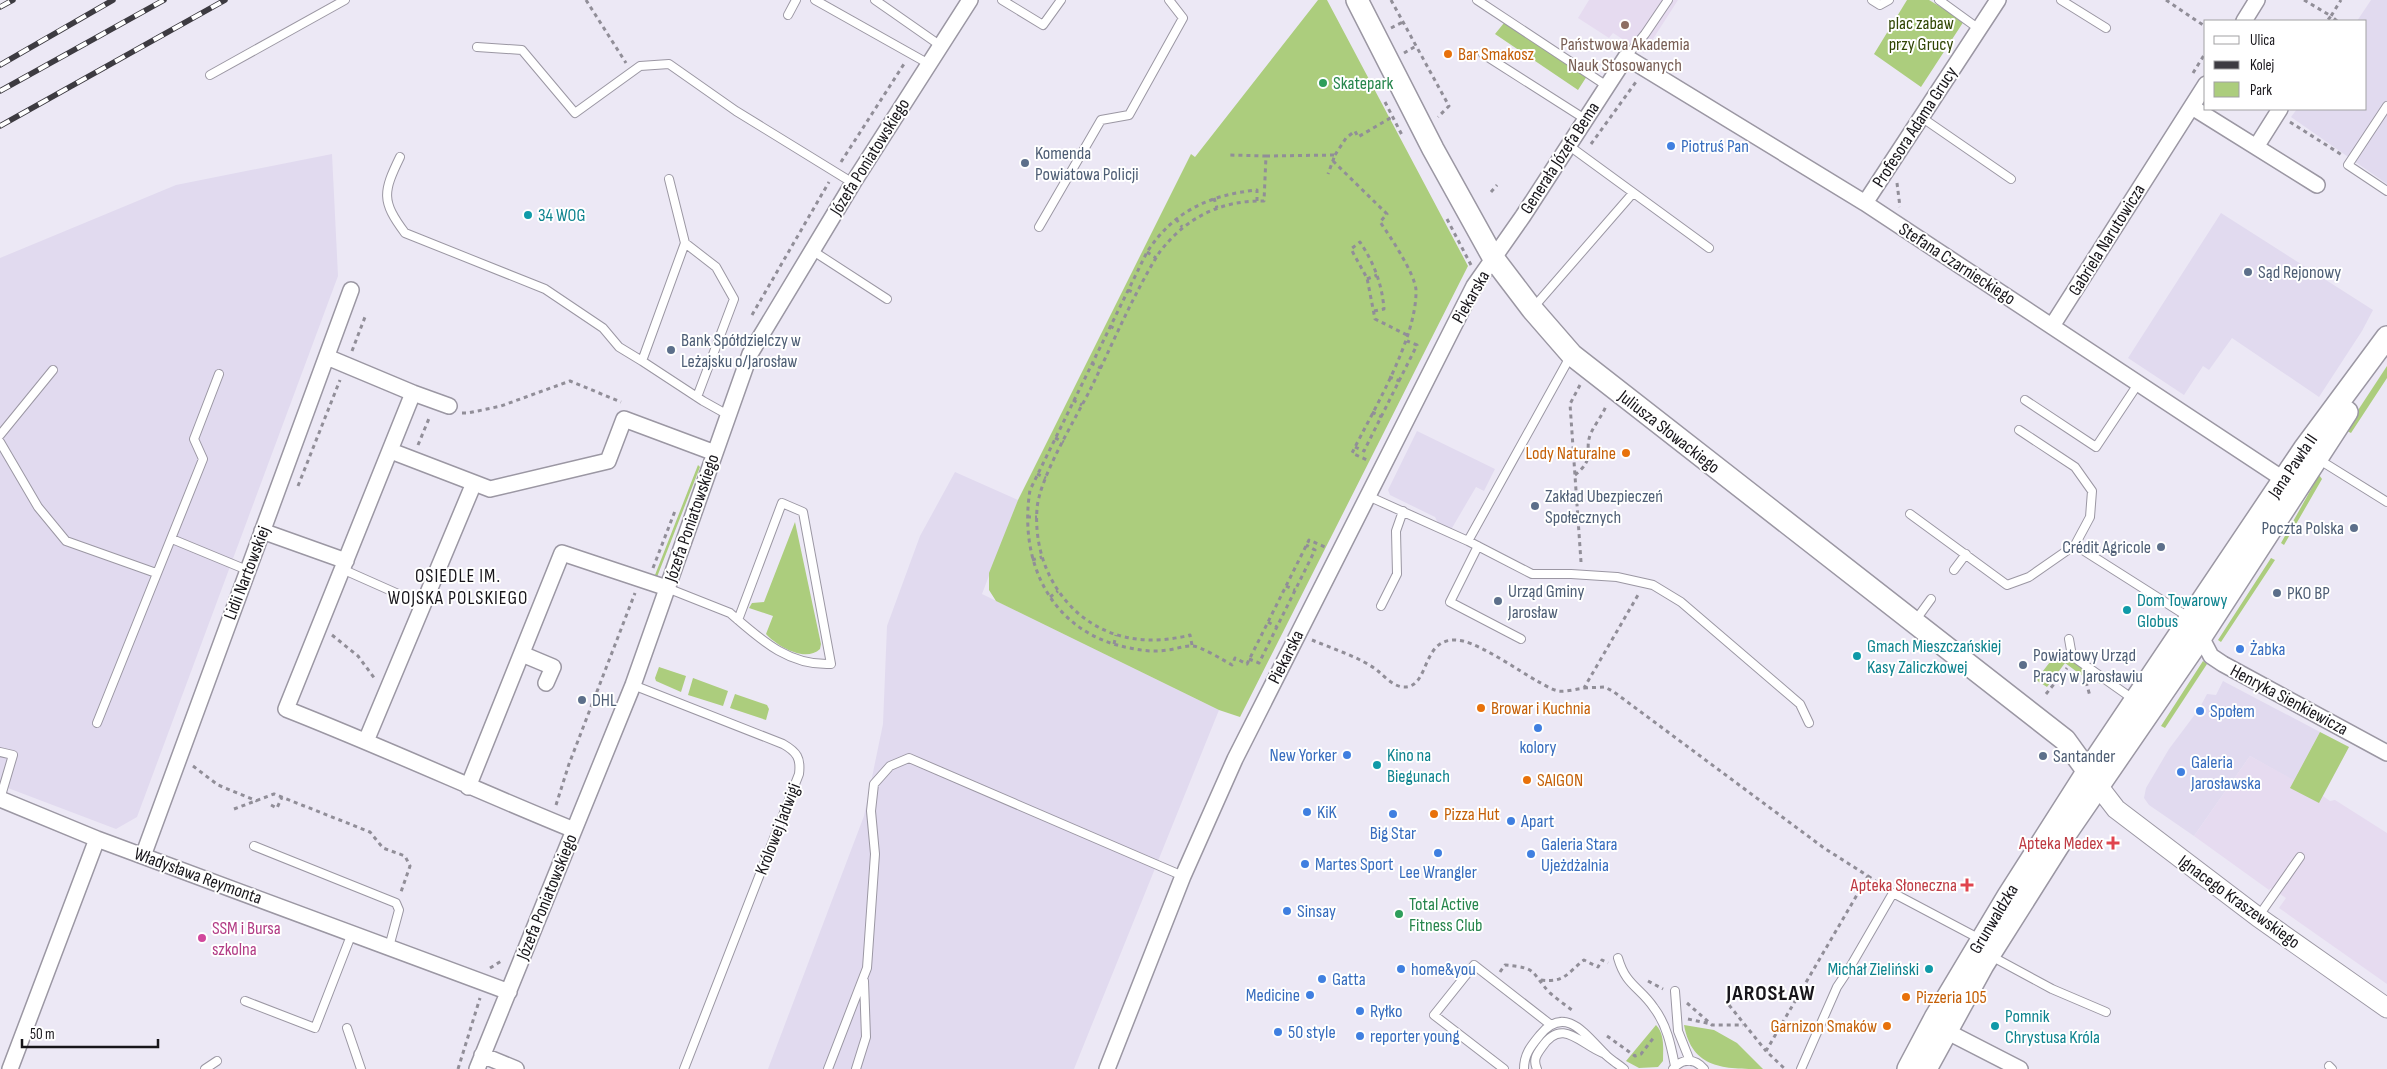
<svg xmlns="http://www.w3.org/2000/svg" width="2387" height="1069" font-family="'Sofia Sans Condensed',sans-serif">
<rect width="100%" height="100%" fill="#ece8f5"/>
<path fill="#e1daef" d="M2371,0h16v184l-96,-67 6,-8h69v-88h-9z
M332,154l6,122 -201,541 -21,12 -116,-44v-527l176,-73z
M2221,213l152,97 -11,21 -43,66 -87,-59 -23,32 -6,-4 -19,29 -56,-37z
M1417,431l78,38 -11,22 -8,-4 -24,41h-4l-10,-5 -3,-6 -45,-22 -2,-5z
M955,472l63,28 -36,94 237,116 -145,359h-306l96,-253 19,-92 4,-98 33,-90z
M2223,681l97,51 -26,49 -44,-25 -56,80 -45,-31 -5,-7 2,-10 23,-39 27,-36 -2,-2h4l9,-17 9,1z"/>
<path fill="#e6dbf0" d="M1589,0h89l-34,53 -31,-20 -4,5 -31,-20z
M2320,732l29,15 -26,49 7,5 5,-1 52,33v151l-108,-76 7,-10 -15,-10 -2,2 -75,-54 56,-80 44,24z"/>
<path fill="#accd7d" d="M1318,0h9l141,266 -228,451 -21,-7 -223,-109 -7,-11v-17l29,-73 173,-346 4,3z
M1907,0h22l35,21 -43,66 -47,-33z
M1504,23l83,53 -9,14 -83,-56z
M2387,366v12l-36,55 -6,-3z
M698,465l2,2 -43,110 -2,-2z
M2319,475l3,4 -38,66 -3,-2z
M795,522l26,122 -1,5c-15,14 -43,-3 -54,-15l7,-18 -24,-8 3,-5 12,-1z
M2271,558l4,2 -54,82 -3,-2z
M2060,649l41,32 -1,3 -10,-7 -2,3 -23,-17 -18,24 -11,-7z
M2203,661l4,3 -42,64 -4,-2z
M659,667l27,9 -5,16 -25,-11 -1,-3z
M693,678l35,13 -5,15 -35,-11z
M735,694l32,11 2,4 -3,11 -36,-12z
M2320,732l29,15 -30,56 -29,-15z
M1656,1025c9,9 7,24 7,36l-5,6 -19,1 -13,-7z
M1684,1025l30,5 23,13 26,26c-39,0 -71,0 -79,-44z"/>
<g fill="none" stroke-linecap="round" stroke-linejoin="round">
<g stroke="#9b97a3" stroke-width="10">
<path id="service" d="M815,0l114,64
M875,0l66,46
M1002,0l41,25 18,-25
M1477,0l130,86
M1872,0l8,5 9,-5
M1939,0l40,29
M2061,0l45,28
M788,15l8,-15
M477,47l45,3 53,63 65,-47 29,-2 67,47 117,72
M1483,54l102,65
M1626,57l19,-23 23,-34
M210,75l135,-75
M2387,106l-39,59 39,26
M1921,117l90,62
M1568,145l141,103
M400,157c-17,35 -19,44 5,76l140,56 58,39 16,19 23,14
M669,179l16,64 -43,118 61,40 25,14
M1039,227l62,-107 28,-5 54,-97 -14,-18
M685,243l31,24 18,32 -37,98
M813,251l74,48
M1533,308l100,-115
M2025,400l71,47 42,-63
M2019,430l56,37 17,24 -2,26 -15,28
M0,435l53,-65
M0,442l38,65 28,34 90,32
M2318,459l69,43
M1368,496l100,45 64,33h39l46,3 36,8 28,17 119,102 9,19
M1910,514l97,71 22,-8 46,-32 115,73
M172,539l75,31
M1468,541l102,-184
M1478,546l-28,56 71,37
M342,569l81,36
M1954,570l12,-16
M667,588l63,25c30,26 58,53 101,51l-28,-152 -21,-9 -44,117
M1381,606l16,-32 -1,-43 7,-20
M1915,621l16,-22
M2069,639l3,17 61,43
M633,685l150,59c14,8 18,14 16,30l-115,295
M97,723l106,-264 -9,-20 25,-65
M0,752l13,3 -13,44
M254,846l142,57 3,7 -10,37
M2258,917l42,-60
M1991,956l61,33 54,23
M1618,958c8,28 22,29 36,50 13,17 17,38 21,58
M1675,991l3,40 12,30
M245,1001l70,27 37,-95
M347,1028l14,41
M2329,1066l3,3
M205,1069l12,-8
M828,1069l39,-101 8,-114 -4,-43 3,-27 16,-18 19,-8 274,118
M856,1069l10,-32 -2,-56
M1504,1069l-70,-54 40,-50 77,60
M1524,1069c0,-15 7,-23 16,-34 26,-32 47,2 66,20 5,5 12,9 18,14
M1537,1069c-4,-9 -1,-14 5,-22 20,-30 38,-3 61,6
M1673,1069c9,-11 22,-11 31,0
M1801,1069l36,-82 12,-18 44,-76 87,46"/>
</g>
<g stroke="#9b97a3" stroke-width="18">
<path id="minor" d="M2244,21l13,-21
M2192,107l125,78
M2256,147l24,-38
M1865,203l133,-203
M2052,326l154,-242
M327,357l86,36 -127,316c97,38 192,82 288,121
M413,393l36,13
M391,451l99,38 118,-28 16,-42 91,34
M262,531l84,30
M2201,637l10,19 12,8 164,89
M522,654l31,13 -7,16
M366,741l108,-258
M468,787l94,-234 105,35
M0,799l97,40 412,153
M143,856l208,-566
M1946,1031l74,38
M482,1055l34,14
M10,1069l87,-230
M477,1069l156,-384 117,-331 103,-171 117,-183
M1107,1069l76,-193 52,-117 239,-473 49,-70 103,-159 239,146 418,276"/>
</g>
<g stroke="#9b97a3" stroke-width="21">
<path id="tertiary" d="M2099,787l17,22 142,108 129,91"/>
</g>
<g stroke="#9b97a3" stroke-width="24">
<path id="secondary" d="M1357,0l76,149 61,110 38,50 40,46 493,385 34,47
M1908,1069l27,-51 73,-122 79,-124 217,-323 83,-112
M1926,1069l57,-104 84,-133 134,-195 146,-225"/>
</g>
<path stroke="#918e98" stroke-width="3" stroke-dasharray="4 4" stroke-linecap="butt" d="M586,0l40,63
M1391,0l58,106 -11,11
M2166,0l40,27
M2304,0l27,16 -4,5
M2337,21l-6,-5 10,-16
M1391,28l12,-6
M1404,53l12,-7
M2193,73l13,-21
M1385,102l18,35
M2290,122l52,33
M1591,144l45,-62
M1335,155l11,-17 9,-7 3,6 34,-20
M1266,156l69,-1 -7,19
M1333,161l54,53 -7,8c10,14 35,52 36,68 1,48 -42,119 -64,163l17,8
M841,162l63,-98
M1897,183l3,24
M1491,192l6,-7
M1214,198l3,10
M1257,201v-11c-48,5 -83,21 -110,62l-117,238c-12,74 23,144 100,158 13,3 26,4 38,2 8,-1 15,-4 23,-4 8,-1 32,14 41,19l3,-7 12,6 62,-124 16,7
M1176,219l6,8
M1447,219l24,46
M1147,252l9,6
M1367,279l10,-4
M1128,290l9,4
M1374,311l10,-2c-2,-25 -10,-46 -24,-67l-9,7 16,29 8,41 34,17
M752,315l77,-133
M1110,326l9,5
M352,351l13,-34
M1091,363l10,5
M1389,377l11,4
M1580,385l-10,19 11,158
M1073,400l9,5
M1372,412l10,5
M462,413h6l33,-7 69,-25 51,21
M1055,438l9,4
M418,445l12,-29
M1355,447l9,4 53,-106 -10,-4
M1037,474l9,4
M1575,475c22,-18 8,-24 16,-42 4,-9 11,-17 15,-27
M298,486l42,-106
M1027,517h10
M1032,560l10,-3
M653,568l22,-57
M1286,586l9,4
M1050,597l8,-6
M1268,622l9,5
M332,635l26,21 17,23
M1312,640c21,9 48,17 66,31 7,6 15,15 25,16 29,2 16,-55 60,-46 20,5 55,29 74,40 6,3 13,8 21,10 8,1 18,-2 26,-3l54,-93
M1114,644l2,-9
M1192,645l-2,-10c-39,10 -79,6 -111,-21 -30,-26 -45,-65 -42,-105 2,-31 39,-91 54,-121 22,-45 42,-93 68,-135 26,-35 62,-53 105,-52l2,-45 -37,-1
M1249,659l10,4 56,-113 -9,-5
M2086,682l4,14
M1584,688l21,-1 9,5 210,156 44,28 -102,175 19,18
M2046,694l21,-26
M193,766l25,19 39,16
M271,805l6,3 5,-11
M556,805l13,-41 66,-171
M234,809l40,-15 96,38 13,16 22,8 5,10 -9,26
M1868,876l16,11
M490,968l13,-8
M1500,972l5,-7c34,3 25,7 45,28 7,6 15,12 22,17
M1541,980c24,3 26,-7 43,-20l14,7 4,-7 6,3
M1648,981l15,8
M1687,1003l25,22h31
M1729,1005l37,46
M1688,1019l23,5
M1607,1036l28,20 6,-2 14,-18
M458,1069l22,-71"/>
<use href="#service" stroke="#fff" stroke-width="8"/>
<use href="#minor" stroke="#fff" stroke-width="15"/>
<use href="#tertiary" stroke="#fff" stroke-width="19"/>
<use href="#secondary" stroke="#fff" stroke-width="21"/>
<g stroke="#3d3b41" stroke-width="5.5">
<path id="rail" d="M0,7l13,-7
M0,65l113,-65
M0,91l164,-91
M0,126l225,-126"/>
</g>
<use href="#rail" stroke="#fff" stroke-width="4" stroke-dasharray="11" stroke-linecap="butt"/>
</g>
<circle fill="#8d6e63" stroke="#fff" stroke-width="2" cx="1625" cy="25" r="5"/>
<g fill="#e8710a" stroke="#fff" stroke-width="2">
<circle cx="1448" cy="54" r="5"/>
<circle cx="1626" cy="453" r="5"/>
<circle cx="1481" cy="708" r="5"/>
<circle cx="1527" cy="780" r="5"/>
<circle cx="1434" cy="814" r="5"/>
<circle cx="1906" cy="997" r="5"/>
<circle cx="1887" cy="1026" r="5"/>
</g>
<g fill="#2e9e5b" stroke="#fff" stroke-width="2">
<circle cx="1323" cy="83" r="5"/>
<circle cx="1399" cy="914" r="5"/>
</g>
<g fill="#3f7fe0" stroke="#fff" stroke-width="2">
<circle cx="1671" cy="146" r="5"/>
<circle cx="2240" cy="649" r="5"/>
<circle cx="2200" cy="711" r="5"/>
<circle cx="1538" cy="728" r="5"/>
<circle cx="1347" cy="755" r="5"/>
<circle cx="2181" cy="772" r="5"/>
<circle cx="1307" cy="812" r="5"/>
<circle cx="1393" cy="814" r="5"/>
<circle cx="1511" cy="821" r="5"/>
<circle cx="1438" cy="853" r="5"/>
<circle cx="1531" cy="854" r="5"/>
<circle cx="1305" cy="864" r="5"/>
<circle cx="1287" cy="911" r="5"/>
<circle cx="1401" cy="969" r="5"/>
<circle cx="1322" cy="979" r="5"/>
<circle cx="1310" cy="995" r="5"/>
<circle cx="1360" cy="1011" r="5"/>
<circle cx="1278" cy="1032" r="5"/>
<circle cx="1360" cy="1036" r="5"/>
</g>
<g fill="#5c6f8a" stroke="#fff" stroke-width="2">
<circle cx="1025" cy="163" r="5"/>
<circle cx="2248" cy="272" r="5"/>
<circle cx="671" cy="350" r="5"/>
<circle cx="1535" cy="506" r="5"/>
<circle cx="2354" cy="528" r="5"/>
<circle cx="2161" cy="547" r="5"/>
<circle cx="2277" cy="593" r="5"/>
<circle cx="1498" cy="601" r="5"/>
<circle cx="2023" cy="665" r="5"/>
<circle cx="582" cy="700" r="5"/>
<circle cx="2043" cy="756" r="5"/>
</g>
<g fill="#0f9aa8" stroke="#fff" stroke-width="2">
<circle cx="528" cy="215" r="5"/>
<circle cx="2127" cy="610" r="5"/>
<circle cx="1857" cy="656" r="5"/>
<circle cx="1377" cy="765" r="5"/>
<circle cx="1929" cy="969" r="5"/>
<circle cx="1995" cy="1026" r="5"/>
</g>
<g fill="#e0444e" stroke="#fff" stroke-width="2">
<path d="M2110.5 835.5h5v5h5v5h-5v5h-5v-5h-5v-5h5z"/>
<path d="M1964.5 877.5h5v5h5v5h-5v5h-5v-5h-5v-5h5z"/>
</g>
<circle fill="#d1479c" stroke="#fff" stroke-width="2" cx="202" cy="938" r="5"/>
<g text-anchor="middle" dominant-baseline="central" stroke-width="4" stroke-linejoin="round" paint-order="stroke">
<g font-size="18" fill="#304503" stroke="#fff">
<text x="1921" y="23">plac zabaw<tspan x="1921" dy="21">przy Grucy</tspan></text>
</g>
<g font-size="18" fill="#785e54" stroke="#fff">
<text x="1625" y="44">Państwowa Akademia<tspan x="1625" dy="21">Nauk Stosowanych</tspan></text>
</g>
<g font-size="18" fill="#c56008" stroke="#fff" text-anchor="start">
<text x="1458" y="54">Bar Smakosz</text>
<text x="1616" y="453" text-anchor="end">Lody Naturalne</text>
<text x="1491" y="708">Browar i Kuchnia</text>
<text x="1537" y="780">SAIGON</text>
<text x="1444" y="814">Pizza Hut</text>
<text x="1916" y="997">Pizzeria 105</text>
<text x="1877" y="1026" text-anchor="end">Garnizon Smaków</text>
</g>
<g font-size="18" fill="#27864d" stroke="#fff" text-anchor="start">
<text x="1333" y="83">Skatepark</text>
<text x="1409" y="904">Total Active<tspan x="1409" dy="21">Fitness Club</tspan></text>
</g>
<g font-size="18" fill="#17151a" stroke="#fff">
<text transform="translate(1915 127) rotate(-57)">Profesora Adama Grucy</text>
<text transform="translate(870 157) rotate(-58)">Józefa Poniatowskiego</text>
<text transform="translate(1560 158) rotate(-57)">Generała Józefa Bema</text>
<text transform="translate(2107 240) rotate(-58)">Gabriela Narutowicza</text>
<text transform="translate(1957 264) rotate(33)">Stefana Czarnieckiego</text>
<text transform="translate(1471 297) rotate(-60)">Piekarska</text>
<text transform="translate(1669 432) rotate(38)">Juliusza Słowackiego</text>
<text transform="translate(2293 466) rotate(-56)">Jana Pawła II</text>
<text transform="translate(692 518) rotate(-71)">Józefa Poniatowskiego</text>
<text transform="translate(247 573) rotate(-69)">Lidii Nartowskiej</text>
<text transform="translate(1286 657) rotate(-63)">Piekarska</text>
<text transform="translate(2289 700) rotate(28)">Henryka Sienkiewicza</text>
<text transform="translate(778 829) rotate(-69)">Królowej Jadwigi</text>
<text transform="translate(198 876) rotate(20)">Władysława Reymonta</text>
<text transform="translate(547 897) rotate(-68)">Józefa Poniatowskiego</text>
<text transform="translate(2239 902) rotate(36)">Ignacego Kraszewskiego</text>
<text transform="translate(1994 919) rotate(-59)">Grunwaldzka</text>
</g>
<g font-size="18" fill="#366cbe" stroke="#fff" text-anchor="start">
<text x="1681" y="146">Piotruś Pan</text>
<text x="2250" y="649">Żabka</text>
<text x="2210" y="711">Społem</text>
<text x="1538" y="747" text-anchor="middle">kolory</text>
<text x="1337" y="755" text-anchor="end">New Yorker</text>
<text x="2191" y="762">Galeria<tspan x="2191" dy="21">Jarosławska</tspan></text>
<text x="1317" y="812">KiK</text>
<text x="1521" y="821">Apart</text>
<text x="1393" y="833" text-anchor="middle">Big Star</text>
<text x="1541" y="844">Galeria Stara<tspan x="1541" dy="21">Ujeżdżalnia</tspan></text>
<text x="1315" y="864">Martes Sport</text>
<text x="1438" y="872" text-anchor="middle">Lee Wrangler</text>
<text x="1297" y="911">Sinsay</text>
<text x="1411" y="969">home&amp;you</text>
<text x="1332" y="979">Gatta</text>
<text x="1300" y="995" text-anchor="end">Medicine</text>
<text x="1370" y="1011">Ryłko</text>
<text x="1288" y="1032">50 style</text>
<text x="1370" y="1036">reporter young</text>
</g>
<g font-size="18" fill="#4e5e75" stroke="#fff" text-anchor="start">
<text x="1035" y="153">Komenda<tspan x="1035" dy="21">Powiatowa Policji</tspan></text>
<text x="2258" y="272">Sąd Rejonowy</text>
<text x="681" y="340">Bank Spółdzielczy w<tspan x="681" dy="21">Leżajsku o/Jarosław</tspan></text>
<text x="1545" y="496">Zakład Ubezpieczeń<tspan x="1545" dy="21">Społecznych</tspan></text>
<text x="2344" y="528" text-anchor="end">Poczta Polska</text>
<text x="2151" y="547" text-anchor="end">Crédit Agricole</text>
<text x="1508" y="591">Urząd Gminy<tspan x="1508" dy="21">Jarosław</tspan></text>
<text x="2287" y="593">PKO BP</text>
<text x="2033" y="655">Powiatowy Urząd<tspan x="2033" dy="21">Pracy w Jarosławiu</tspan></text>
<text x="592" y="700">DHL</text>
<text x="2053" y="756">Santander</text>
</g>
<g font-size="18" fill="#0d838f" stroke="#fff" text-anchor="start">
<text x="538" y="215">34 WOG</text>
<text x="2137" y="600">Dom Towarowy<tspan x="2137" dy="21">Globus</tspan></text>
<text x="1867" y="646">Gmach Mieszczańskiej<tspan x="1867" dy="21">Kasy Zaliczkowej</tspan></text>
<text x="1387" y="755">Kino na<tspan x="1387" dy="21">Biegunach</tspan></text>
<text x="1919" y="969" text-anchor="end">Michał Zieliński</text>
<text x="2005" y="1016">Pomnik<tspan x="2005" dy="21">Chrystusa Króla</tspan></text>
</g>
<g font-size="18" fill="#be3a42" stroke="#fff" text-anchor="end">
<text x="2103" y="843">Apteka Medex</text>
<text x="1957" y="885">Apteka Słoneczna</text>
</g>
<g font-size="18" fill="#b23c85" stroke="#fff" text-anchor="start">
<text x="212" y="928">SSM i Bursa<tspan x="212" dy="21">szkolna</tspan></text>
</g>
<g font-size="19" letter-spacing="1" fill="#17151a" stroke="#fff">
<text x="458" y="576">OSIEDLE IM.<tspan x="458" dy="22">WOJSKA POLSKIEGO</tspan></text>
</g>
<g font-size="22" font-weight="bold" letter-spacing="1" fill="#17151a" stroke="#fff">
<text x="1771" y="993">JAROSŁAW</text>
</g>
</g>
<rect x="2204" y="20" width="162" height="90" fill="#ffffff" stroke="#a2a1a3"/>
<rect x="2214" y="36" width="25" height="8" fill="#ffffff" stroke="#a2a1a3"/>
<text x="2250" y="45" font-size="15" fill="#17151a">Ulica</text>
<rect x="2214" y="61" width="25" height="8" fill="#3d3b41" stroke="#a2a1a3"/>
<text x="2250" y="70" font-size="15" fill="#17151a">Kolej</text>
<rect x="2214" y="82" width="25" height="15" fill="#accd7d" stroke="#a2a1a3"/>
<text x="2250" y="95" font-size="15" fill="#17151a">Park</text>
<path d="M22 1039v8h136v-8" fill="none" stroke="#17151a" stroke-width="2.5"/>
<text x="30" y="1039" font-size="15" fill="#17151a" stroke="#ffffff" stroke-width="4" paint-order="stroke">50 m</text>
</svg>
